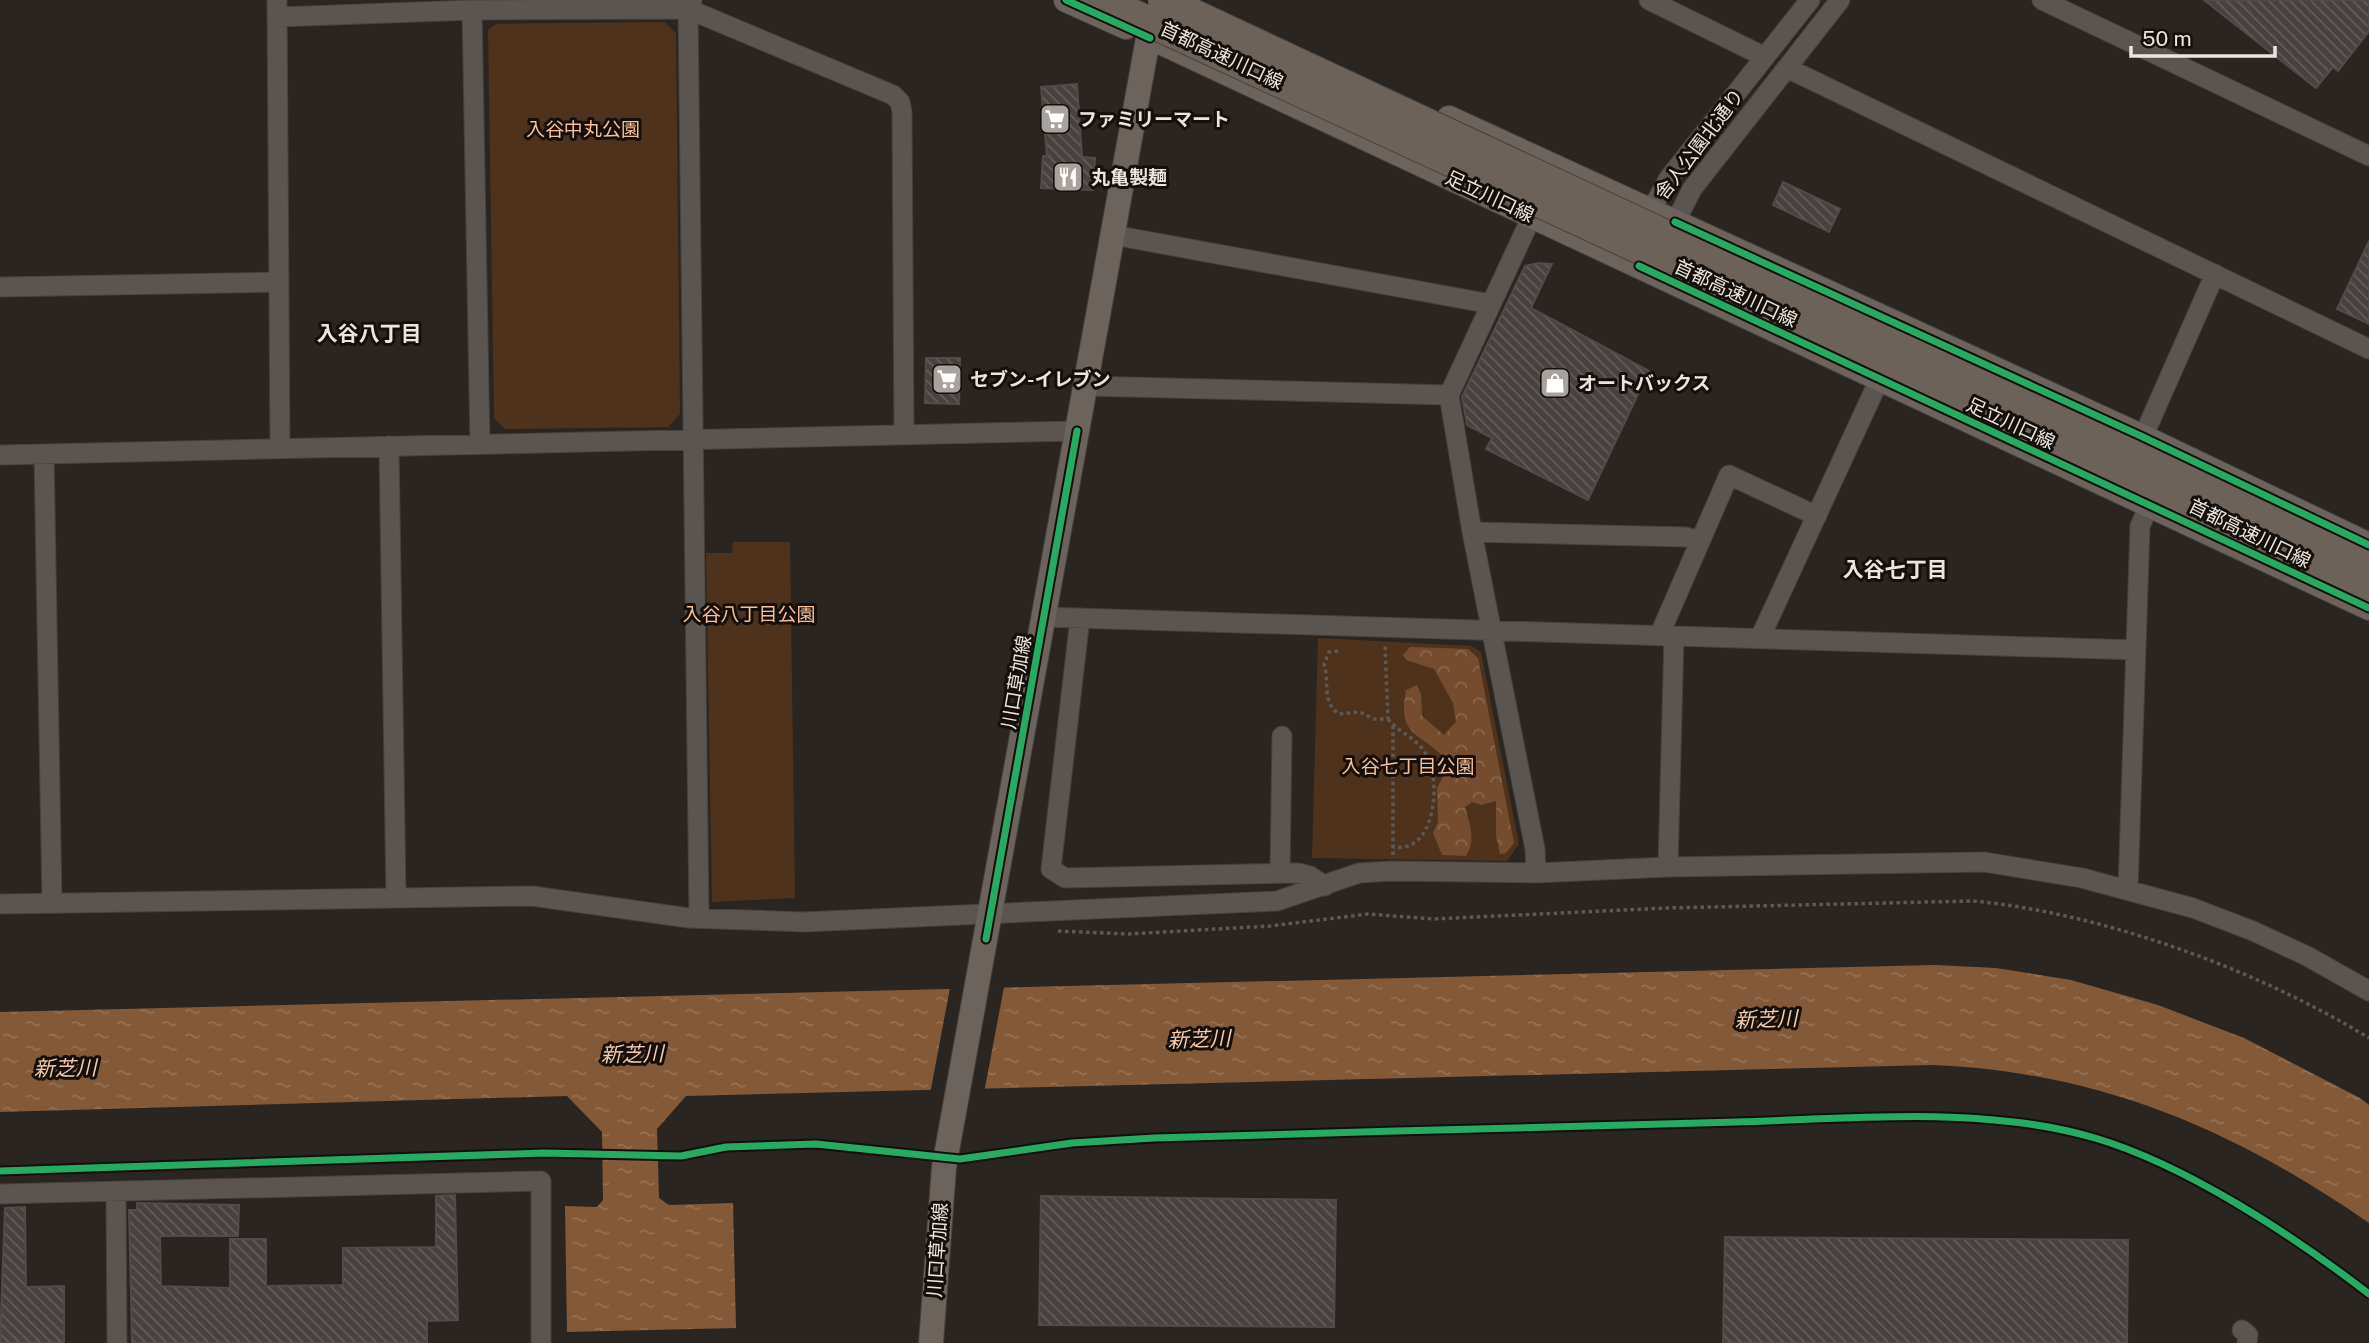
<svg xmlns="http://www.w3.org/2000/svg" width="2369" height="1343" font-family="'Public Sans','Noto Sans JP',sans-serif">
<defs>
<pattern id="forest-crowns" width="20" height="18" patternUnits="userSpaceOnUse" patternTransform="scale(1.75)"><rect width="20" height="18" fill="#754d2e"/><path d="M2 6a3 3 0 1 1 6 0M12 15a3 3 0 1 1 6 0" fill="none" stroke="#89664c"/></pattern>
<pattern id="water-ripples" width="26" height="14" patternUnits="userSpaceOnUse" patternTransform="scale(1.75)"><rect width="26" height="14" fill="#835938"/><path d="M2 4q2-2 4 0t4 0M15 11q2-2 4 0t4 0" fill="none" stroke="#957154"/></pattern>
<pattern id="building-back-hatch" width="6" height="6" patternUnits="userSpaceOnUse" patternTransform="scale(1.75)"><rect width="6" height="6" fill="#47423f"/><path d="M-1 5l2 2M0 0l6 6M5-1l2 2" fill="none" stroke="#625d5a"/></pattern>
</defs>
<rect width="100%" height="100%" fill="#2b2521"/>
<path fill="#4f321b" d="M664,22l12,11 4,381 -12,13 -163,2 -11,-11 -6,-388 8,-6z
M733,542h57l5,356 -83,4 -6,-349h26z
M1318,638l153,8 10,6 38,192 -12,17 -195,-3z"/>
<path fill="url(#forest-crowns)" d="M1410,647l58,2 10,9 36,185 -8,10 -6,1 -4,-18v-35l-15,4 -9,-3 -7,5c5,18 11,33 1,49l-24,-1 -9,-22 5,-11 -1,-34 8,-15 1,-13c-26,-30 -49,-21 -40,-70l11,-5 4,9 1,22 22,19 12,-13 -3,-19 -19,-34 -28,-9 -3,-5z"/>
<path fill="url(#water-ripples)" d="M1935,965l61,3 75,12 87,25 86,33 116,60 9,7v118c-136,-94 -270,-151 -436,-158l-1247,31 -29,33 2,69 10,7 64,-2 3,125 -169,4 -2,-126 32,1 6,-7 -1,-68 -35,-36 -567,16v-100z"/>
<path fill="#2b2521" d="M1004,987l-20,106 -54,1 20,-106z"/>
<path fill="url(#building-back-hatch)" stroke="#504b47" stroke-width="2" d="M2204,0h165v31l-31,40 -5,-4 -17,21z
M1077,84l5,73 13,1 -2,32 -52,-2 2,-32h4l-6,-69z
M1783,182l57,27 -11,23 -56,-27z
M2369,241v83l-32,-15z
M1539,263l13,1 -21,44 118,63 -61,129 -102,-51 6,-11 -25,-13 -5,-28 63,-131z
M926,358h34l-1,46 -34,-1z
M455,1195l3,125 -31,1v22h-295l-3,-133h8v-7l102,2 -1,31h-78l1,50 69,2v-49h36v47l77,-1v-37l93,-1v-51z
M1041,1196l295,4 -2,127 -295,-2z
M25,1207l1,80 38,-1v57h-64l5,-135z
M1725,1237l403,3 -1,103h-404z"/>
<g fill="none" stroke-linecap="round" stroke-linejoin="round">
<g stroke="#46413d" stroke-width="21">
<path id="minor" d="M277,0l3,449
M1649,0l116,57
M2042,0l327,156
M692,1l-4,8 11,909
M472,10l8,434
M278,17l194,-7 216,-1 205,86 7,7 2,10 2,322
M1787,68l582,281
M1532,216l-83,179 23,137 63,317 1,24
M1645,221l24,-43 141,-178
M1670,233l22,-44 148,-189
M1113,235l378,69
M0,287l279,-5
M1086,386l363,9
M2143,437l72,-163
M389,446l7,450
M44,454l8,449
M0,455l1077,-24
M1472,532l214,5 13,4
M1043,617l1093,33
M1080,618l-29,251 14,9 233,-5 12,3 15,10
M1659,636l70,-161 88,41
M1760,638l120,-260
M1668,867l6,-231
M1280,873l2,-137
M2128,889l12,-363 9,-20
M0,904l532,-8 157,22 115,4 473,-21 82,-28 33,-2 144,2 132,-6 316,-5 98,16 111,30 60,23 54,25 62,35
M116,1191l1,152
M0,1194l541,-13v162
M2242,1330l6,5 -1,8"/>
</g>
<g stroke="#46413d" stroke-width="26">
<path id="major" d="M1066,0l60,27
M1162,43l1207,565
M1449,118l694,319 226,108
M931,1343l13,-176 207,-1145"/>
</g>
<path stroke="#5c5855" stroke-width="3.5" stroke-dasharray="3.5 3.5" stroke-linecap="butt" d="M1338,651l-9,1 -5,12c6,18 -3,38 15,50l21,-2 14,7h14l-3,-73
M1388,719c11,14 31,20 39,37 14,26 9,98 -34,91
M1393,855v-129
M1058,931l70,3 142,-8 98,-12 65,5 234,-11 306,-7c130,12 285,69 396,137"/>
<use href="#minor" stroke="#5b5551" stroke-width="19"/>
<use href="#major" stroke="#6c635c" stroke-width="24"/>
<g stroke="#46413d" stroke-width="32" stroke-linecap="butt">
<path id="highway-bridge" d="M1102,0l1098,508 169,82
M1163,0l1206,564"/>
</g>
<use href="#highway-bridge" stroke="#6c625a" stroke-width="30"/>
<g stroke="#140f0b" stroke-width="11">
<path id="cycleway" d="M1066,0l84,38
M1675,222l468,215 226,108
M1639,266l730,342
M986,939l91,-508
M0,1171l544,-18 137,3 45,-9 90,-3 144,15 112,-16 82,-5c194,-5 388,-12 582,-16 116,-3 247,-17 359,16 91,27 199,98 274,156"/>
</g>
<use href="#cycleway" stroke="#26ab63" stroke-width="7"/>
</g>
<defs>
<g id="supermarket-square" transform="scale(1.575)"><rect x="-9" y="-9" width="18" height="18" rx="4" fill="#a8a19c" stroke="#140f0b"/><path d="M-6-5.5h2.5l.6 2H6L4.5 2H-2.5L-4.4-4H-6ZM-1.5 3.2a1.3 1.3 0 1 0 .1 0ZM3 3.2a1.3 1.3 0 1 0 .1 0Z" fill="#fff"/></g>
<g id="restaurant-square" transform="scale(1.575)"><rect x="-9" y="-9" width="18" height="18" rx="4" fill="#a8a19c" stroke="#140f0b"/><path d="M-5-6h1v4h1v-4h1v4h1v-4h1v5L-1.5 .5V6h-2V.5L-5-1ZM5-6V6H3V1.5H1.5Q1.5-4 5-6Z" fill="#fff"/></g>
<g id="shop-square" transform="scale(1.575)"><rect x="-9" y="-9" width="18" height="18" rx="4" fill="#a8a19c" stroke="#140f0b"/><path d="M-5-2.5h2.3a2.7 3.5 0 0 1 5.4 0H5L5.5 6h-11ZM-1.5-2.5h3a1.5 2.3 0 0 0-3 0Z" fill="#fff"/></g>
</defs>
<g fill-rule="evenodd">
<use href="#supermarket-square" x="1055" y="119"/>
<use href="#restaurant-square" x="1068" y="177"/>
<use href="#supermarket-square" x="947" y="379"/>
<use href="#shop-square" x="1555" y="383"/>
</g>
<g text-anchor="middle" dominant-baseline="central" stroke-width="6" stroke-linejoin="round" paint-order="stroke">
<g font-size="19" fill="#ece4df" stroke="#140f0b">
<text transform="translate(1222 55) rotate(25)">首都高速川口線</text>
<text transform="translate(1699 144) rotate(-53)">舎人公園北通り</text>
<text transform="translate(1490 196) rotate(25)">足立川口線</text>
<text transform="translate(1736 293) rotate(25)">首都高速川口線</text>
<text transform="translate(2011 423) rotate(25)">足立川口線</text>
<text transform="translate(2250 533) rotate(26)">首都高速川口線</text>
<text transform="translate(1016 682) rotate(-80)">川口草加線</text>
<text transform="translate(937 1250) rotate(-86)">川口草加線</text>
</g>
<g font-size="19" font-weight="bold" fill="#ece4df" stroke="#140f0b" text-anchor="start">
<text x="1078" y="119">ファミリーマート</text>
<text x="1091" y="177">丸亀製麺</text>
<text x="970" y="379">セブン-イレブン</text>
<text x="1578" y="383">オートバックス</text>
</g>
<g font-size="19" fill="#f9c095" stroke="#140f0b">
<text x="583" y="129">入谷中丸公園</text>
<text x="749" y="614">入谷八丁目公園</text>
<text x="1408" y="766">入谷七丁目公園</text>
</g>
<g font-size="21" font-weight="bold" fill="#ece4df" stroke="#140f0b">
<text x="369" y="333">入谷八丁目</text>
<text x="1895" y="569">入谷七丁目</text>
</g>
<g font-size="21" font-style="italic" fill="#f6caab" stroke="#140f0b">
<text transform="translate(1766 1019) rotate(-2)">新芝川</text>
<text transform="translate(1199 1039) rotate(-2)">新芝川</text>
<text transform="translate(632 1054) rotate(-1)">新芝川</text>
<text transform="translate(65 1068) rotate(-1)">新芝川</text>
</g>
</g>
<path d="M2131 46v10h144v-10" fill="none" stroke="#ece4df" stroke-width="3.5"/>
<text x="2142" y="46" font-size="21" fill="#ece4df" stroke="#140f0b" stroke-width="5" paint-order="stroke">50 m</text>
</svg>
